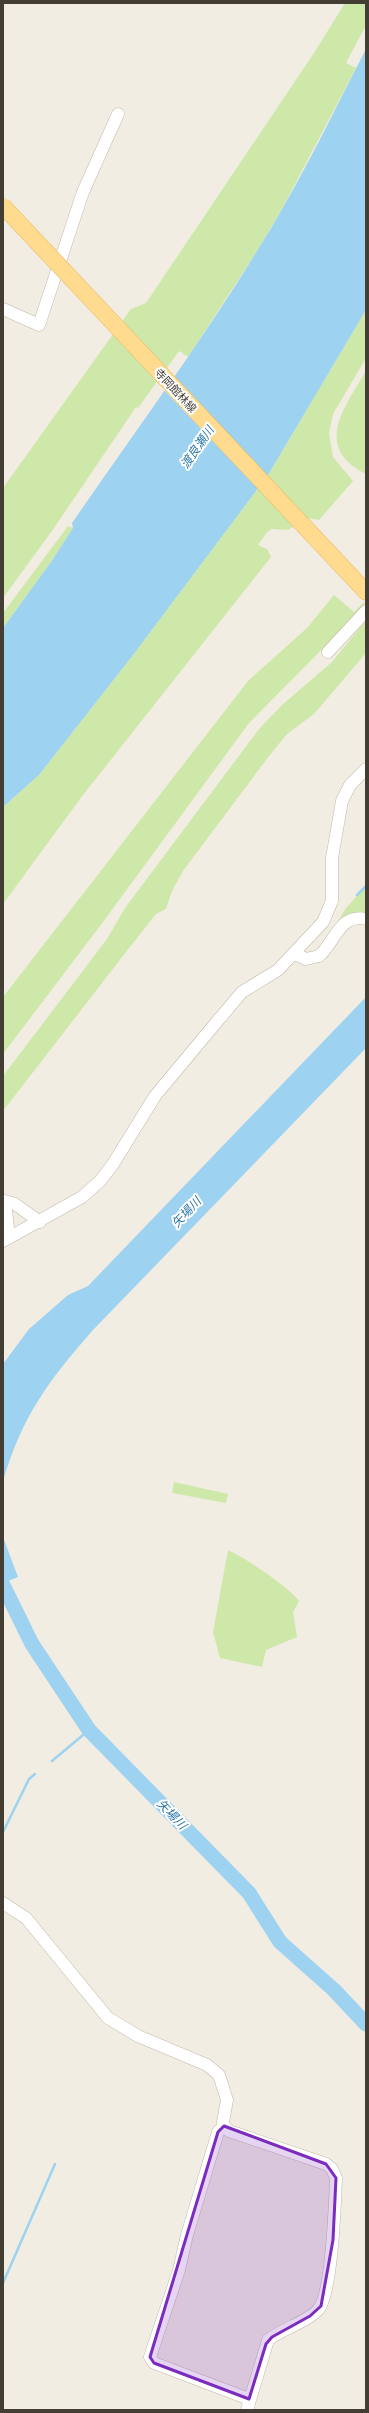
<svg xmlns="http://www.w3.org/2000/svg" width="369" height="2413" font-family="'Golos Text','Noto Sans JP',sans-serif">
<rect width="100%" height="100%" fill="#f2ede3"/>
<path fill="#cee8aa" d="M345,3h21v22l-20,38 10,5 -73,139 -26,44 -69,106 -9,-6 -41,57 -2,-1 -82,121 -51,70v-110l128,-179 15,-6 168,-250z
M366,310v48l-33,56 -4,19 4,24 20,24 -34,39 -12,-2 -19,12 -16,-1 -5,3 -9,13 9,4 4,8 -188,238 -80,109v-97l36,-32 94,-120 135,-180z
M366,371v103c-54,-27 -21,-67 0,-103z
M68,526l5,2 -22,34 -48,66v-15z
M334,595l20,17 10,-10 1,4 -116,117 -146,199 -100,132v-57l245,-316 59,-53z
M366,620v33l-52,61 -27,20 -18,22 -86,115 -11,20 -6,18 -10,5 -30,38 -123,159v-35l104,-137 18,-31 134,-179 23,-24 50,-43z
M366,886v28l-29,9 9,-15z
M174,1482l54,12 -2,9 -54,-10z
M228,1550c16,7 61,37 71,51l-6,11 4,25 -31,13 -4,17 -42,-9 -7,-26z"/>
<path fill="#9dd2f1" d="M366,49v261l-98,165 -135,180 -94,120 -36,32v-179l48,-66 22,-34 -1,-5c62,-90 128,-179 185,-272 41,-65 74,-134 109,-202z
M366,997v51l-273,282c-44,50 -71,86 -90,151v-117l26,-35 39,-34 20,-9z
M3,1537l15,40 -15,6z"/>
<path fill="#f2ede3" d="M186,355l2,2 -16,22 87,111 -95,-100 -94,135z"/>
<g fill="none" stroke-linecap="round" stroke-linejoin="round">
<path stroke="#9dd2f1" stroke-width="2.5" d="M357,895l9,-9
M52,1761l37,-31
M3,1832l26,-53 6,-5
M3,2283l52,-119"/>
<path stroke="#9dd2f1" stroke-width="15" d="M3,1585l29,59 57,86 160,163 31,49 54,48 32,34"/>
<g stroke="#c0b7a9" stroke-width="13">
<path id="minor" d="M3,309l36,16 44,-133 35,-78
M328,652l38,-41
M295,954l11,5 13,-3c16,-13 20,-43 47,-37
M9,1238l-4,-37 10,3 25,18
M3,1241l79,-44 18,-16 13,-17 42,-68 60,-72 27,-32 36,-22 45,-48 9,-21v-43l10,-57 8,-16 16,-16
M3,1903l23,15 82,100 30,18 69,29 12,10 8,25 -4,22 1,4 5,5 97,33 6,5 4,9c-1,24 -4,117 -18,132 -11,12 -36,19 -50,30l-21,70
M224,2126l-6,6 -31,103 -8,35 -29,87 4,6 95,36"/>
</g>
<g stroke="#e5b75e" stroke-width="17">
<path id="major" d="M85,293l281,299"/>
</g>
<use href="#minor" stroke="#fff" stroke-width="12"/>
<use href="#major" stroke="#ffdb8f" stroke-width="16"/>
<g stroke="#e5b75e" stroke-width="17" stroke-linecap="butt">
<path id="major-bridge" d="M3,206l82,87"/>
</g>
<use href="#major-bridge" stroke="#ffdb8f" stroke-width="16"/>
</g>
<path fill="#7b2cbf" fill-opacity="0.2" stroke="#7b2cbf" stroke-width="3" stroke-linejoin="round" d="M224,2126l102,38 10,14 -3,62 -12,66 -11,10 -38,21 -6,7 -17,55 -95,-36 -4,-6 68,-225z"/>
<g text-anchor="middle" dominant-baseline="central" stroke-width="4" stroke-linejoin="round" paint-order="stroke">
<g font-size="11" fill="#443d33" stroke="#fff">
<text transform="translate(176 390) rotate(47)">寺岡館林線</text>
</g>
<g font-size="12" font-style="italic" fill="#2a78a9" stroke="#fff">
<text transform="translate(197 447) rotate(-55)">渡良瀬川</text>
<text transform="translate(186 1212) rotate(-47)">矢場川</text>
<text transform="translate(172 1814) rotate(46)">矢場川</text>
</g>
</g>
<rect width="369" height="2413" fill="none" stroke="#443d33" stroke-width="8"/>
</svg>
